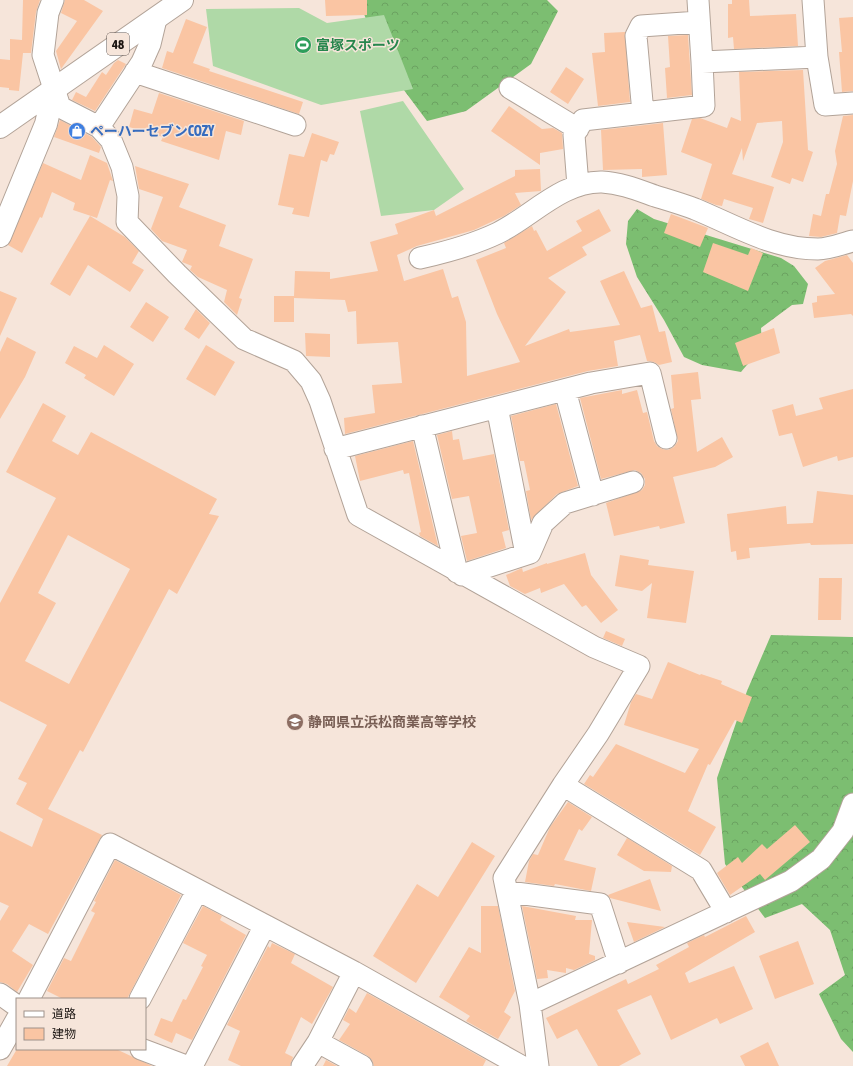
<svg xmlns="http://www.w3.org/2000/svg" width="853" height="1066" font-family="'Asap Condensed','Noto Sans JP',sans-serif">
<defs>
<pattern id="forest-crowns" width="20" height="18" patternUnits="userSpaceOnUse"><rect width="20" height="18" fill="#7cbe71"/><path d="M2 6a3 3 0 1 1 6 0M12 15a3 3 0 1 1 6 0" fill="none" stroke="#6ba261"/></pattern>
</defs>
<rect width="100%" height="100%" fill="#f6e5da"/>
<path fill="url(#forest-crowns)" d="M359,0h188l11,11 -27,53 -65,47 -39,10 -47,-63z
M637,209l17,10 127,39 13,8 14,18 -5,20 -11,1 -31,23 1,19 -21,25 -39,-7 -18,-8 -20,-37 -27,-43 -11,-33 2,-23z
M771,635l82,2v415l-12,-13 -22,-45 26,-19 -15,-45 -28,-26 -37,14 -40,-54 -8,-86 30,-87z"/>
<path fill="#afd9a7" d="M299,8l28,15 57,-8 29,74 -92,16 -108,-39 -7,-57z
M403,101l61,88 -30,21 -53,6 -21,-105z"/>
<path fill="#fac5a3" fill-rule="evenodd" d="M23,0h17l-4,12 -5,41h-8l-4,38 -10,-1v-2l-9,-1v-28l10,1v-21l12,1z
M65,0h19l19,11 -42,58 -5,-18 21,-30 -16,-8z
M325,0h42v15l-41,1z
M732,0h17l1,16 46,-2 2,32 -64,3 -1,-12 -5,1v-34h4z
M853,17v74l-11,1 -3,-40h3l-3,-34z
M186,19l21,8 -14,36 17,6 -1,2 94,31 -4,12 -137,-46 5,-17 6,2z
M625,32l5,70 -32,4 -6,-53 13,-1 -1,-19z
M688,35l4,60 -25,3 -2,-30 5,-1 -2,-31z
M118,60l8,4 -31,47 -23,-11 4,-8 10,5 16,-25 4,3 8,-12z
M566,67l18,12 -16,25 -18,-12z
M803,70l5,80 5,2 -10,30 -11,-4 -2,6 -19,-7 12,-35 -1,-21 -25,2 -14,38 -1,-13 -10,26 42,13 -11,36 -14,-4 4,-11 -29,-9 -2,7 -6,-1 -15,-6 11,-35 -31,-12 11,-33 8,-1 27,10 4,-11 10,4 -2,-49z
M159,93l85,28 -3,14 -15,-4 -7,29 -58,-19 2,-4 -34,-10 5,-18 18,5z
M509,106l33,23 11,-1 9,5 1,16 -23,4v12l-49,-34z
M853,115v66l-7,35 -6,-1 -3,18 -16,4 -12,-1 4,-22 8,2 5,-22h3l8,-30 -2,-13 8,-35z
M60,120l32,17 9,10 -2,6 -45,-16z
M663,123l4,52 -25,2v-8l-39,1 -2,-40z
M312,133l27,9 -5,13 -4,-1 -3,8 -6,-2 -12,57 -17,-3 2,-6 -16,-3 11,-51 15,3z
M90,155l17,8 6,18 -3,-1 -13,38 -24,-8 2,-7 -23,-11 -10,26 -2,-1 -18,36 -14,-8 35,-82 38,17z
M135,166l54,18 -10,23 47,18 -7,21 34,13 -14,39 3,1 -5,16 -13,-13 3,-12 -29,-13 -8,-7 2,-4 -10,-4 5,-12 -25,-9 -11,-12 12,-32 -24,-8z
M540,169l1,22 -26,2 6,12 -17,11 -30,14 -57,16 -20,9 7,26 39,-12 9,29 6,-2 8,26 1,54 53,-14 -23,-48 -21,-54 30,-12 -2,-5 28,-17 2,5 2,-1 11,21 35,-20 -6,-10 23,-12 12,22 -29,16 5,8 -39,23 18,14 -41,54 44,-17 1,3 50,-7 -20,-44 24,-10 17,37 11,-3 7,27 6,-1 7,31 -13,3 -5,-3 -7,-1 -7,-26 -26,6 4,25 -30,5 -243,63 -1,-16 31,-5 -3,-28 30,-2 -4,-41 -41,2 -1,-33 -8,1 -3,-12 -51,-2v24h-20v-26h20l1,-25 35,1v7l48,-8 -8,-29 28,-8 -3,-10 39,-14 2,6 79,-40v-6z
M671,214l37,14 -8,19 -36,-14z
M90,216l35,21 14,14 -7,12 12,7 -14,22 -42,-27 -18,31 -20,-12z
M713,243l35,12 3,-7 12,5 -15,38 -45,-19z
M847,255l6,8v53l-2,-2 -37,4 -2,-15 5,-1v-6l18,-2 -20,-26 10,-7z
M0,291l17,7 -17,38z
M146,302l23,15 -16,25 -23,-15z
M196,309l14,14 -11,16 -15,-10z
M774,328l6,25 -37,13 -8,-23z
M305,333l25,1v23l-24,-1z
M7,337l29,15 -11,25 -25,42v-67z
M104,345l30,19 -20,32 -30,-18 2,-3 -21,-12 9,-17 23,12z
M206,345l29,17 -20,34 -29,-17z
M698,372l3,27 -10,1 6,52 25,-15 11,20 -18,10 -42,10 12,46 -25,6 -1,-3 -45,10 -8,-33 36,-13 3,-5v-6l-4,-6 -6,-3 -34,9 -21,-81 42,-8v4l15,-4 6,23 4,-1 7,29 3,5 5,3 6,1 6,-3 4,-6 -7,-32 3,-1 -3,-33z
M853,389v68l-15,4 -1,-5 -34,11 -11,-34 -13,3 -7,-26 21,-6 3,12 27,-7 -4,-11z
M43,403l23,13 -14,25 26,14 13,-23 126,67 -8,15 10,2 -42,78 -8,-5 -86,163 -3,-2 -32,59 54,26 -54,99 -19,-10 -17,27 21,14 -16,27 -10,-8 -7,-2v-61l9,-15 -9,-4v-71l32,16 11,-28 -27,-15 11,-21 -9,-4 29,-54 -47,-24v-98l56,-105 -50,-26zM68,535l62,34 -61,115 -44,-23 31,-58 -18,-10z
M556,404l22,82 -21,8 -26,26 -5,-29 4,-1 -6,-29h-4l-9,-45z
M452,431l1,9 6,-1 4,21 31,-6 15,76 -7,2 4,16 -39,13 -6,-25 16,-3 -8,-37 -17,3 -15,-64z
M413,441l25,105 -18,-10 -1,-3 2,-1 -12,-59 -5,1 -1,-4 -43,11 -5,-25z
M817,491l36,4v49l-42,1 -1,-2 -61,5 1,10 -13,2 -1,-9 -5,1 -4,-38 59,-8 1,18 26,-1z
M585,553l6,22 27,35 -17,13 -15,-18 -4,2 -18,-23 -23,9 -1,-5 -15,6 -15,-8 -4,-11 16,-7 1,4 24,-9v1z
M620,555l29,5 -1,5 46,6 -8,52 -39,-5 5,-35 -10,8 -27,-5z
M819,578h23l-1,42h-23z
M606,631l19,8 -3,7 -19,-8z
M668,662l32,13 1,-1 21,7 -1,3 31,13 -10,26 -7,-3 -25,45 -2,-1 -20,47 28,16 -16,28 -116,-71 6,-9 3,2 23,-33 69,29 14,-24 -75,-24 7,-23 5,-8 16,5z
M568,802l24,15 -10,14 -3,-2 -15,31 32,8 -5,23 -36,-7 -1,2 -29,-4 4,-21 4,-7 5,1 12,-28z
M795,825l15,17 -45,38 -5,-6 -30,21 -13,-22 21,-16 4,6 20,-19 5,5z
M627,838l45,28 -1,6 -27,-1 -27,-16z
M472,842l23,14 -79,127 -43,-27 44,-72 21,13z
M115,860l66,35 -54,104h-64l-16,-8 17,-33 7,3 24,-48 -4,-2 5,-9 -2,-1z
M650,879l11,32 -51,-13 -2,-3z
M203,906l19,10 -2,4 26,15 -54,105 -16,-7 -4,10 -18,-8 7,-17 11,4 11,-23 3,1 17,-33 -2,-1 6,-11 -24,-12z
M481,906h17l17,85 -11,21 7,5 -13,22 -32,-18 4,-5 -31,-19 30,-50 12,6z
M522,906l54,10 -1,4h17l-3,34 6,2v4l-21,10 -8,-2v5l-19,-3 1,8 -11,1z
M746,916l9,16 -70,41 4,10 45,-17 19,43 -33,15 -3,-6 -46,22 -20,-45 -34,15 24,44 -22,12h-21l-21,-37 -20,10 -11,-21 80,-39 2,5 31,-15 -3,-4 33,-18 -2,-4 17,-8 1,2z
M627,922l38,5 -31,15z
M798,941l16,43 -39,15 -16,-43z
M272,943l23,11 -4,9 42,24 -21,37 -11,-7 -16,36 8,4 -3,9h-49l-13,-6 12,-29 -13,-6 41,-79 2,2z
M367,993l119,67 -3,6h-109l-2,-6 -4,-4 -29,-16 11,-16 -7,-4 6,-12 7,5z
M768,1042l11,24h-34l-5,-10z
M17,1049h99l36,17h-145z
M326,1060l11,6h-14z"/>
<g fill="none" stroke-linecap="round" stroke-linejoin="round">
<g stroke="#b2a398" stroke-width="23">
<path id="minor" d="M53,0l-5,13 -5,42 17,52 39,20 12,13 11,27 6,29 -1,26 50,52 67,65 50,22 17,20 9,20 38,114 236,132 45,19 -41,68 -35,51 138,85 25,42
M698,0l4,62
M813,0l4,57 8,48 28,-2
M135,72l160,53
M510,88l68,41
M643,113l-7,-77 5,-10 58,-4
M99,127l43,-65 8,-18 6,-25
M578,186l-4,-51 9,-15 121,-14 -2,-44 115,-5
M420,258c27,-6 53,-13 78,-25 33,-16 64,-52 104,-51 19,1 36,8 53,14 13,4 27,8 40,13 41,17 78,40 123,40 12,0 23,-5 35,-8
M565,390l28,105
M497,407l29,147
M422,426l35,146
M335,449l256,-66 59,-10 16,65
M462,575l68,-22 13,-30 22,-20 68,-21
M508,892l92,12 19,59
M0,994l17,12
M29,999l81,-155 244,128 167,94
M140,999l57,-108
M530,1004l-26,-126 59,-93
M318,1042l44,24
M0,1049l17,-30
M141,1049l45,17
M192,1066l72,-139
M302,1066l16,-24 36,-70
M538,1066l-8,-62 261,-123 30,-22 22,-28 10,-27"/>
</g>
<g stroke="#b2a398" stroke-width="24">
<path id="major" d="M0,127l182,-127
M0,236l46,-112 8,-35"/>
</g>
<use href="#minor" stroke="#fff" stroke-width="21"/>
<use href="#major" stroke="#fff" stroke-width="22"/>
</g>
<defs>
<g id="stadium-disc" transform="scale(0.9)"><circle r="9.5" fill="#2e9e5b" stroke="#f6e5da"/><path d="M0-5a6.5 5 0 1 0 0 10a6.5 5 0 1 0 0-10ZM-3.5-1.8h7v3.6h-7Z" fill="#fff"/></g>
<g id="shop-disc" transform="scale(0.9)"><circle r="9.5" fill="#3f7fe0" stroke="#f6e5da"/><path d="M-5-2.5h2.3a2.7 3.5 0 0 1 5.4 0H5L5.5 6h-11ZM-1.5-2.5h3a1.5 2.3 0 0 0-3 0Z" fill="#fff"/></g>
<g id="school-disc" transform="scale(0.9)"><circle r="9.5" fill="#8d6e63" stroke="#f6e5da"/><path d="M0-5L7-2L0 1L-7-2ZM-4 1L0 2.5L4 1V4Q0 6-4 4Z" fill="#fff"/></g>
</defs>
<g fill-rule="evenodd">
<use href="#stadium-disc" x="303" y="45"/>
<use href="#shop-disc" x="77" y="131"/>
<use href="#school-disc" x="295" y="722"/>
</g>
<g text-anchor="middle" dominant-baseline="central" stroke-width="3" stroke-linejoin="round" paint-order="stroke">
<rect fill="#f6e5da" stroke="#5d534e" stroke-width="1" x="107" y="33" width="22" height="22" rx="3"/>
<g font-size="13" font-weight="bold" fill="#1b1512">
<text x="118" y="44">48</text>
</g>
<g font-size="14" font-weight="bold" fill="#27864d" stroke="#f6e5da" text-anchor="start">
<text x="316" y="45">富塚スポーツ</text>
</g>
<g font-size="14" font-weight="bold" fill="#366cbe" stroke="#f6e5da" text-anchor="start">
<text x="90" y="131">ペーハーセブンCOZY</text>
</g>
<g font-size="14" font-weight="bold" fill="#785e54" stroke="#f6e5da" text-anchor="start">
<text x="308" y="722">静岡県立浜松商業高等学校</text>
</g>
</g>
<rect x="16" y="998" width="130" height="52" fill="#f6e5da" stroke="#9e928a"/>
<rect x="24" y="1011" width="20" height="6" fill="#ffffff" stroke="#9e928a"/>
<text x="52" y="1018" font-size="12" fill="#1b1512">道路</text>
<rect x="24" y="1028" width="20" height="12" fill="#fac5a3" stroke="#9e928a"/>
<text x="52" y="1038" font-size="12" fill="#1b1512">建物</text>
</svg>
